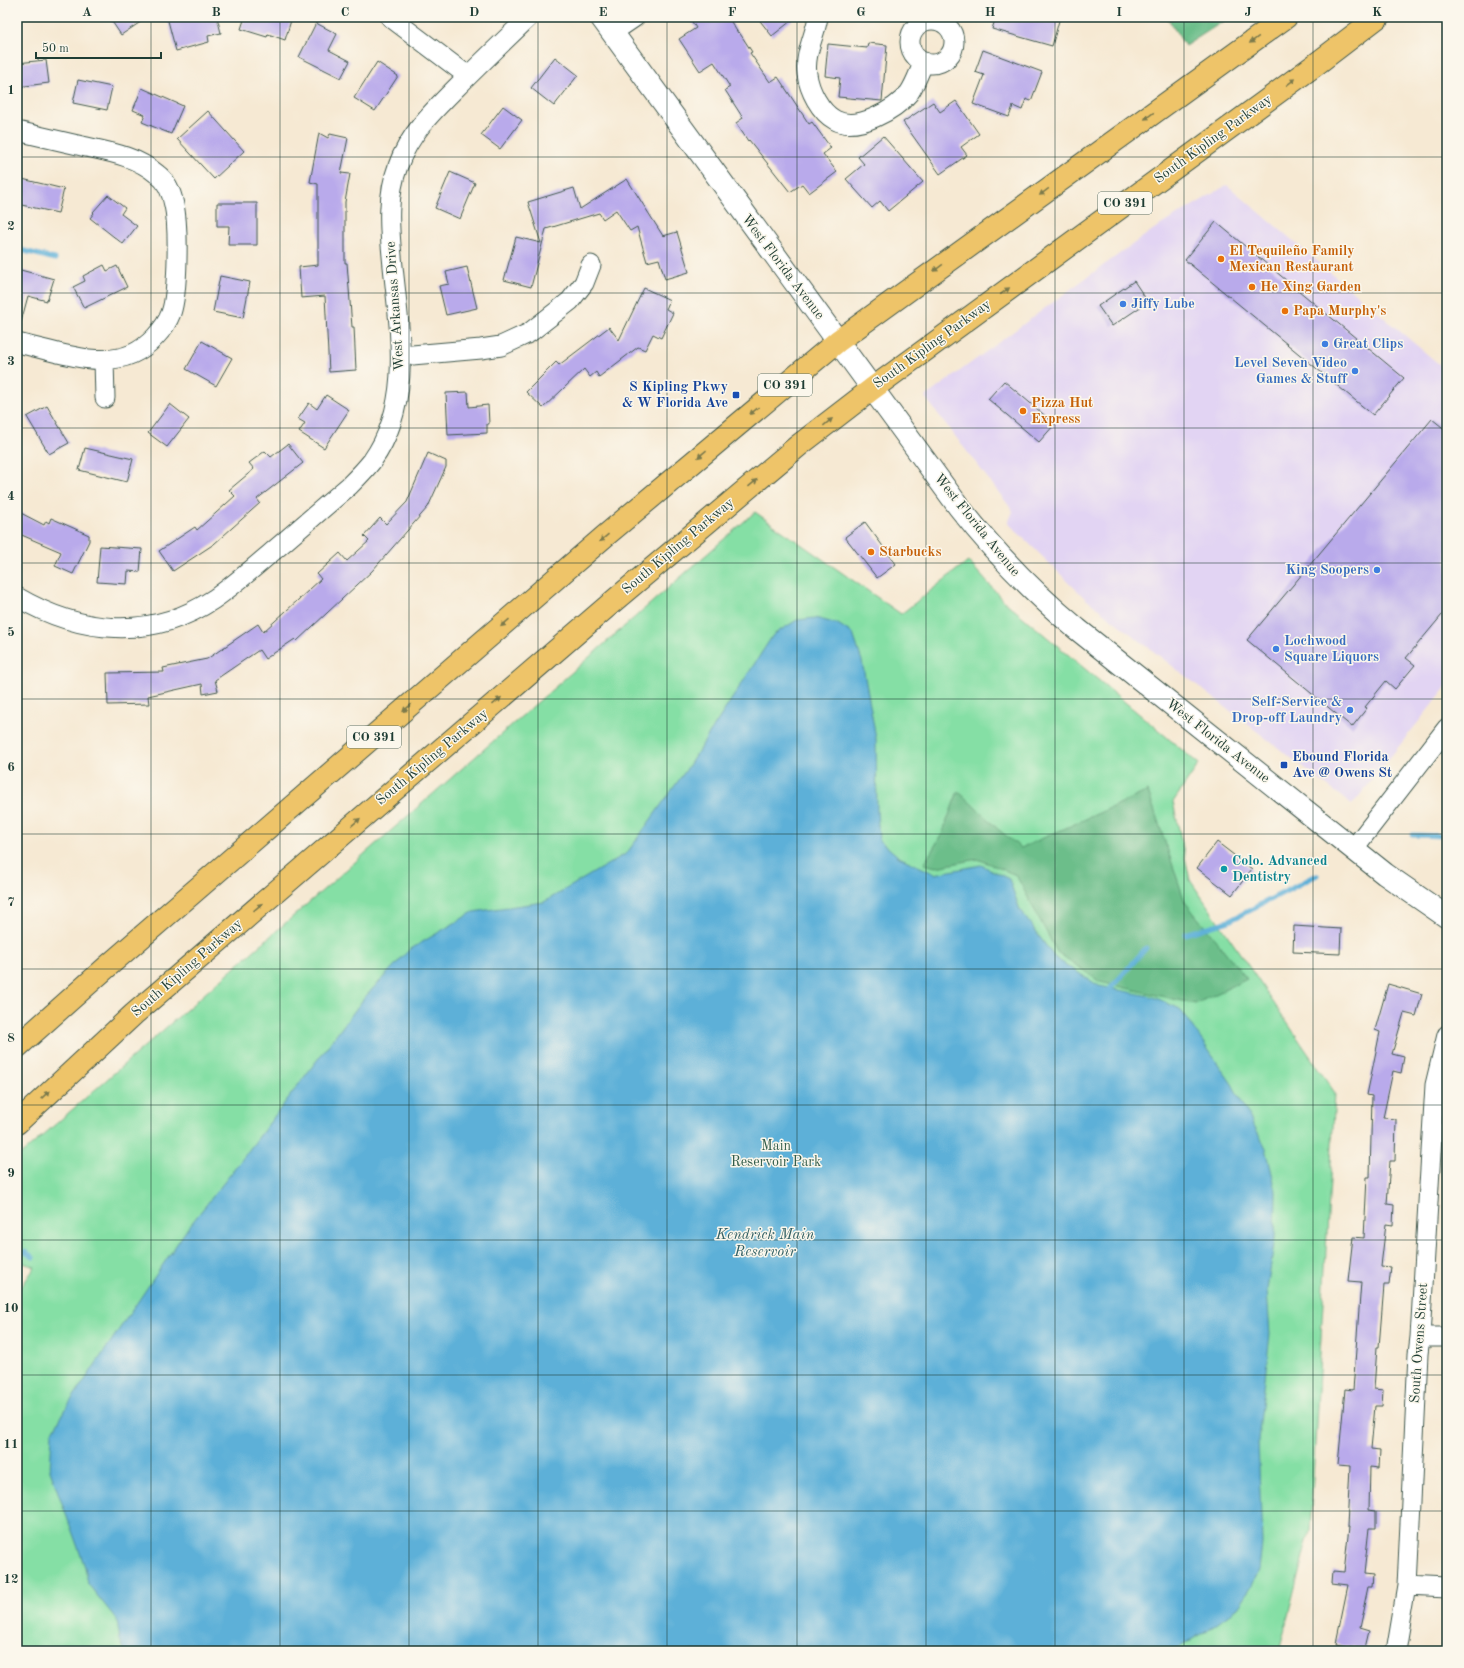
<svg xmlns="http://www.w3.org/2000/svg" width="1464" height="1668" font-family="'Old Standard TT',serif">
<rect width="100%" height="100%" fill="#fbf7ec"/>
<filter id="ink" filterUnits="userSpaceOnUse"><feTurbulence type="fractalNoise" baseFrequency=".025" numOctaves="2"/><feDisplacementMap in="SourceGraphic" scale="8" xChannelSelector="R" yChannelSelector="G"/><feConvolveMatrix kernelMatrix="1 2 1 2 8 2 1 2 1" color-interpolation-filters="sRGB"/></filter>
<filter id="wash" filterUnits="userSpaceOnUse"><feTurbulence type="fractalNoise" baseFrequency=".012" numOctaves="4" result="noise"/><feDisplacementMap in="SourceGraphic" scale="16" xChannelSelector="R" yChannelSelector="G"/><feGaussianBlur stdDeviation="0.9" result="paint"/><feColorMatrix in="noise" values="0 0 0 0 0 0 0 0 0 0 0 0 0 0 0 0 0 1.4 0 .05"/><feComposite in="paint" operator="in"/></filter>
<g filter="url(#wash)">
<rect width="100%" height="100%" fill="#f6e9d3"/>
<path fill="#e2d4f3" d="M1227,185l220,186v315l-95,119 -265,-205 -79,-77 5,-12 -88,-114 154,-114 75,-54z"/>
<path fill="#85dfa5" stroke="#528e6c" d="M755,512l146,102 67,-53 37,41 194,162 -26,38 17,78 145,213 -25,437 -31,121h-1262v-358l18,-26 -18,-6v-103z"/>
<path fill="#6cbe8a" stroke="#467e5f" d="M1167,17h63l-45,29z
M958,791l41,39 22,18 127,-57 37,111 62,77 -52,25 -95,-22 -43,-30 -41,-77 -38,-16 -42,8 -12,-3 18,-30z"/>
<path fill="#5db0d8" stroke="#3e7686" d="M815,618l23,6 15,10 9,27 14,77 1,72 2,30 20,17 36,17 46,-9 28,14 11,31 35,48 44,28 55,11 26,12 52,75 34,64 10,43 -1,47 -8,52 3,44 -12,107 4,102 -3,27 -8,18 -14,20 -33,24 -31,19h-1048l-5,-11 -3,-20 -29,-36 -3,-17 -35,-97 2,-37 18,-31 117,-173 46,-58 132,-174 44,-47 64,-38 71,-10 83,-49 59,-83 87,-135 24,-15z"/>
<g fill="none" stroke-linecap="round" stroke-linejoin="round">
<path stroke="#5db0d8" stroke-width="5" d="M17,249l38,10
M1412,835l35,1
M1185,934l44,-13 88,-46
M1110,989l36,-41
M17,1250l10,3 6,4"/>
</g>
<g id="blocks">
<path fill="#b9aaeb" d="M109,17h39l-27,18z
M167,17h50l4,16 -13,3 1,6 -33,9z
M245,17h47l-7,23 -17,-6 -1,3 -26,-8z
M689,17h39l10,16 1,-1 13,20 -2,1 20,29 8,-5 31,47 3,-2 19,26 -8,6 14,18 -28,21 -7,-9 -12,8 -41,-52 -1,1 -12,-18 7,-5 -18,-28 5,-3 -16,-25 -14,9 -21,-32 17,-11z
M757,17h39l-24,19z
M996,17h64l-8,29 -60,-17z
M316,23l21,11 -8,16 21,11 -9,17 -42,-21z
M868,43l19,2 -5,56 -44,-4 2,-19 -15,-2 3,-32 39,4z
M983,50l59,22 -11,29 -5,-2 -4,11 -9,-4 -4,11 -36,-13 11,-29 -9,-3z
M555,57l23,18 -24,31 -23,-18z
M46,60l3,23 -32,4v-24z
M377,62l21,14 -23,35 -21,-13z
M78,80l34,7 -5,23 -34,-7z
M142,88l41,18 -12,28 -29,-12 3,-7 -12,-5z
M956,101l23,33 -18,13 6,8 -27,19 -37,-52 30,-20 7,10z
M503,106l19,14 -22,29 -19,-14z
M208,111l36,40 -30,28 -37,-40z
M319,133l9,5 2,-4 18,4 -7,35 9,1 -5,28v61h2l5,64h2l2,43 -27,2 -4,-76 -24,2 -2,-31 19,-2v-81l-8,-2z
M883,136l40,46 -35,29 -8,-10 -8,7 -26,-29 18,-15 -6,-7z
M450,172l25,11 -15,36 -25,-11z
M22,179l42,10 -6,24 -41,-9z
M627,179l36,57 14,-4 12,40 -24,7 -6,-20 -12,3 -10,-35 -7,4 -14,-21 -13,9 -4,-6 -53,16 -15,58 -27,-7 12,-43 25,6 -13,-41 46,-14 6,21z
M108,195l17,13 -4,6 16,12 -14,18 -33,-26 4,-5 -1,-1z
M217,203h40v42h-29l1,-19h-12z
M1216,222l188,156 -31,37 -188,-155z
M104,265l3,6 10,-5 10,21 -43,21 -11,-21 12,-6 -2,-5z
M467,267l10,41 -31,7 -7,-29 10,-2 -3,-12z
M17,269l37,10 -7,22 -19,-5 -7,26 -4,-1z
M220,276l30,6 -7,36 -30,-6z
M1134,281l14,21 -36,24 -14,-20z
M644,288l26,12 -4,9 7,4 -12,25 -8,-4 -8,16 -7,-3 -39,30 -3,-5 -6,5 -6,-8 -41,39 -17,-16 30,-30 3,3 50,-38 10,13z
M202,341l30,17 -16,28 -30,-17z
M1004,381l51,43 -16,18 -51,-43z
M468,392l1,15 19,-2 1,19h-2v9l-39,2 -2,-42z
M326,395l23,15 -25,38 -25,-16 6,-9 -7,-4 11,-16 8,6z
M170,404l19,15 -22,28 -19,-14z
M47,406l22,37 -20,11 -22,-37z
M1432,419l15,12v178l-41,49 9,7 -20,24 -9,-8 -21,26 2,1 -15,19 -105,-87z
M288,444l15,19 -46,36 3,4 -46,41 -41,27 -14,-20 36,-24 2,3 38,-34 -6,-6 25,-21 -5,-6 16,-12 6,6z
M85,448l48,11 -6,23 -48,-12z
M428,453l18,8v6l-18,40 -56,64 -75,70 -2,-2 -30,20 -6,-9 -44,30 3,11 -15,3 -1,-10 -54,12 1,8 -41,1 -1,-32 57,-1 -1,-4 44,-9 51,-35 5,8 58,-53 -4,-5 23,-21 7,8 22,-20 -5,-5 16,-18 6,6 21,-22z
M17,511l27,14 2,-4 3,2 2,-5 38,17v6l-16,33 -18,-8 6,-14 -44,-19z
M865,522l31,42 -19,14 -32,-41z
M100,546l42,3 -2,23 -12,-1 -1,13 -30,-2z
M1217,842l35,27 -20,26 -35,-27z
M1294,926l47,3 -1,25 -47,-2z
M1388,984l34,10 -6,22 -12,-3 -12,41 12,3 -3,16 -8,-2 -10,47 13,1 -1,42h-5l-3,43 7,1 -1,20 -7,-1 -5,42 10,1 -2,18h-5l-5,62h-2l-3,42 9,1 -1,16h-7l-4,43 9,1 -1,18 -9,-1 -1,43 7,1v17h-7l-5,46 9,1 -1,12h-4l-9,42 10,3 -4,17 -29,-6 12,-58 -16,-2 1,-12 11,1 5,-45h-2l3,-61 -12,-1 7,-76 8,1 8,-108 -13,-1 5,-44 11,1 3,-61h3l2,-81 -5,-1 13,-63 -5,-2z"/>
</g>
</g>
<g filter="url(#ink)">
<use href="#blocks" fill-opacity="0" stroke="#3f574c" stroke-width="1"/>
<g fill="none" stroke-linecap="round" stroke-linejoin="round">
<g stroke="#3f574c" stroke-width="21">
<path id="minor" d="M390,17l78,59
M818,17c-3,19 -14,37 -11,57 2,16 13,38 28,46 22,12 60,-10 74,-27 6,-8 10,-21 15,-31
M910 42a22 22 0 1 1 44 0a22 22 0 1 1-44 0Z
M613,32l22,-15
M17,131c22,5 43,10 65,15 27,6 54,10 75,28 10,7 15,20 17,31 5,22 4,88 -3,108 -6,16 -23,34 -39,41 -34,15 -80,-4 -115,-11
M401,356l80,-7 20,-3 13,-6 15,-7 41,-32 14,-18 7,-18
M104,360l1,38
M17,597c63,37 134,44 197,2 20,-14 38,-30 57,-46 26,-22 52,-45 78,-67 8,-8 16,-16 23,-25 43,-60 26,-137 20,-205 -3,-30 -5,-61 6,-90 11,-32 36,-56 59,-79 24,-24 48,-47 72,-70
M1354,848l93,-120
M1420,1337h27
M1407,1586l40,2
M1396,1651l11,-65 11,-232 2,-17 15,-252 12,-50"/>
</g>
<g stroke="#3f574c" stroke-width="24">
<path id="tertiary" d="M601,17l358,490c35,45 74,85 118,122l308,245 62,43"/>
</g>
<g stroke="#3f574c" stroke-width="24">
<path id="primary" d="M17,1047l91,-81 497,-430 233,-195 448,-324
M17,1123l117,-109 482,-415 182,-153 74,-57 443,-324 63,-48"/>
</g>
<use href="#minor" stroke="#fff" stroke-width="19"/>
<use href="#tertiary" stroke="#fff" stroke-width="22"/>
<use href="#primary" stroke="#eec469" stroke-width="22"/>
</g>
<defs><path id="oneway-solid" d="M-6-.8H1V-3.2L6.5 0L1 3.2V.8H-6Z"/></defs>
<g fill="#7c7a4c">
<use href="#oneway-solid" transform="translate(1254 40) rotate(144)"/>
<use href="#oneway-solid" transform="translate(1291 82) rotate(-36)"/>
<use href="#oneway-solid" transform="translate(1149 116) rotate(144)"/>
<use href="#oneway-solid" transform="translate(1044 192) rotate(144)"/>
<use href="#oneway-solid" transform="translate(938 268) rotate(144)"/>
<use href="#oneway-solid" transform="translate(1005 291) rotate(-36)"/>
<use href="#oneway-solid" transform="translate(754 411) rotate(141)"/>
<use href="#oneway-solid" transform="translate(828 422) rotate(-39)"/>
<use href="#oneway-solid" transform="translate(702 454) rotate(140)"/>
<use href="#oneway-solid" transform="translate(753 483) rotate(-40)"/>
<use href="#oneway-solid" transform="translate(604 538) rotate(139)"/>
<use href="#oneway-solid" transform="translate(505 623) rotate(139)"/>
<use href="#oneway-solid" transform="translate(497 701) rotate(-40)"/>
<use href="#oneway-solid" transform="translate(407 708) rotate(139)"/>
<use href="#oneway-solid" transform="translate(356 822) rotate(-41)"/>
<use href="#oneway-solid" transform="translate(258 907) rotate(-41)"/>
<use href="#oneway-solid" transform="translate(45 1095) rotate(-44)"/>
</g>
</g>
<path fill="none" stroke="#1f3d34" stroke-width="1" stroke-opacity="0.55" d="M151,17v1634M280,17v1634M409,17v1634M538,17v1634M667,17v1634M797,17v1634M926,17v1634M1055,17v1634M1184,17v1634M1313,17v1634M17,157h1430M17,293h1430M17,428h1430M17,563h1430M17,699h1430M17,834h1430M17,969h1430M17,1105h1430M17,1240h1430M17,1375h1430M17,1511h1430"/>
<g fill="#e8710a" stroke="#fbf7ec" stroke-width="1.5">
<circle cx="1221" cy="259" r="4"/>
<circle cx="1252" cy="287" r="4"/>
<circle cx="1285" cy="311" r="4"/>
<circle cx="1023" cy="411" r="4"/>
<circle cx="871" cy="552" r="4"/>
</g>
<g fill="#3f7fe0" stroke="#fbf7ec" stroke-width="1.5">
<circle cx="1123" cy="304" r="4"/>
<circle cx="1325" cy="344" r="4"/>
<circle cx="1355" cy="371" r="4"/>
<circle cx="1377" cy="570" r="4"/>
<circle cx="1276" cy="649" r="4"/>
<circle cx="1350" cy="710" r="4"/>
</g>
<g fill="#1a4fb4" stroke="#fbf7ec" stroke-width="1.5">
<rect x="732" y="391" width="8" height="8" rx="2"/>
<rect x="1280" y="761" width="8" height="8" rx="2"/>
</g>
<circle fill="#0f9aa8" stroke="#fbf7ec" stroke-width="1.5" cx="1224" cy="869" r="4"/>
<g text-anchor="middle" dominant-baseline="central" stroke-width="3" stroke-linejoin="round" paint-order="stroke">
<g fill="#fbf7ec" stroke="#61756b" stroke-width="1">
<rect x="1098" y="192" width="54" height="22" rx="3"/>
<rect x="758" y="374" width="54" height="22" rx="3"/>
<rect x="347" y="726" width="54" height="22" rx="3"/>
</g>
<g font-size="13" font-weight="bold" fill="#1f3d34">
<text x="1125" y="203">CO 391</text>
<text x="785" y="385">CO 391</text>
<text x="374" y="737">CO 391</text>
</g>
<g font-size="14" fill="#1f3d34" stroke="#fbf7ec">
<text transform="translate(1213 139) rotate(-36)">South Kipling Parkway</text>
<text transform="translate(783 267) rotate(53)">West Florida Avenue</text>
<text transform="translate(395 306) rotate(-94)">West Arkansas Drive</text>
<text transform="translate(932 344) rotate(-36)">South Kipling Parkway</text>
<text transform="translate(977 525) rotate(51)">West Florida Avenue</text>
<text transform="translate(678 546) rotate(-40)">South Kipling Parkway</text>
<text transform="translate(1218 741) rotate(38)">West Florida Avenue</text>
<text transform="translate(432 757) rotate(-40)">South Kipling Parkway</text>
<text transform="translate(187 968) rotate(-41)">South Kipling Parkway</text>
<text transform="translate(1419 1343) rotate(-86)">South Owens Street</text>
</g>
<g font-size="14" font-weight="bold" fill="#c56008" stroke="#fbf7ec" text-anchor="start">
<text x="1229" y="251">El Tequileño Family<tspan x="1229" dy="16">Mexican Restaurant</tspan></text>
<text x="1260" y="287">He Xing Garden</text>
<text x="1293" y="311">Papa Murphy's</text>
<text x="1031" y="403">Pizza Hut<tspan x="1031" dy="16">Express</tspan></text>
<text x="879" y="552">Starbucks</text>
</g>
<g font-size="14" font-weight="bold" fill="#366cbe" stroke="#fbf7ec" text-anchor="start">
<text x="1131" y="304">Jiffy Lube</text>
<text x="1333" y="344">Great Clips</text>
<text x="1347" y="363" text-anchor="end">Level Seven Video<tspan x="1347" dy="16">Games &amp; Stuff</tspan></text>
<text x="1369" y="570" text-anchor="end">King Soopers</text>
<text x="1284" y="641">Lochwood<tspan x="1284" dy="16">Square Liquors</tspan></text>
<text x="1342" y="702" text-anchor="end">Self-Service &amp;<tspan x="1342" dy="16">Drop-off Laundry</tspan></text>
</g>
<g font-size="14" font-weight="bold" fill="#164399" stroke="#fbf7ec" text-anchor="end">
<text x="728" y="387">S Kipling Pkwy<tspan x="728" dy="16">&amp; W Florida Ave</tspan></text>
<text x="1292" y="757" text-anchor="start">Ebound Florida<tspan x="1292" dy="16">Ave @ Owens St</tspan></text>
</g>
<g font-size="14" font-weight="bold" fill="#0d838f" stroke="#fbf7ec" text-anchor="start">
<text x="1232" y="861">Colo. Advanced<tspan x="1232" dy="16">Dentistry</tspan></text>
</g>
<g font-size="14" fill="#335d4b" stroke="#fbf7ec">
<text x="776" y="1146">Main<tspan x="776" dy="16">Reservoir Park</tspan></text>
</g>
<g font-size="15" font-style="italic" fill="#326065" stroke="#fbf7ec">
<text x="765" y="1235">Kendrick Main<tspan x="765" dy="17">Reservoir</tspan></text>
</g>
</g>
<rect width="1464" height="1668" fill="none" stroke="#fbf7ec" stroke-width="44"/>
<path d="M36 52v6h125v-6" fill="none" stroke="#1f3d34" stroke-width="2"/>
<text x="42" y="52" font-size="12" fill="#1f3d34" stroke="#fbf7ec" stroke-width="3" paint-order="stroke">50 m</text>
<rect x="22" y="22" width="1420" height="1624" fill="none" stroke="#1f3d34" stroke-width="1.5"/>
<g font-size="13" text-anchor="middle" font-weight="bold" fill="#1f3d34">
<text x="87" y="16">A</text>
<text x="216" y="16">B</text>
<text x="345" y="16">C</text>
<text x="474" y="16">D</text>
<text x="603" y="16">E</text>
<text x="732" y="16">F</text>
<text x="861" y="16">G</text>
<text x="990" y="16">H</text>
<text x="1119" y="16">I</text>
<text x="1248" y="16">J</text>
<text x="1377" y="16">K</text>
<text x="11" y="94">1</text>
<text x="11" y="230">2</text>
<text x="11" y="365">3</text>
<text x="11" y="500">4</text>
<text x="11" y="636">5</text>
<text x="11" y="771">6</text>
<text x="11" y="906">7</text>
<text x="11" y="1042">8</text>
<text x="11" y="1177">9</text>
<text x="11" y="1312">10</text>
<text x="11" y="1448">11</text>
<text x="11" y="1583">12</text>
</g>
</svg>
